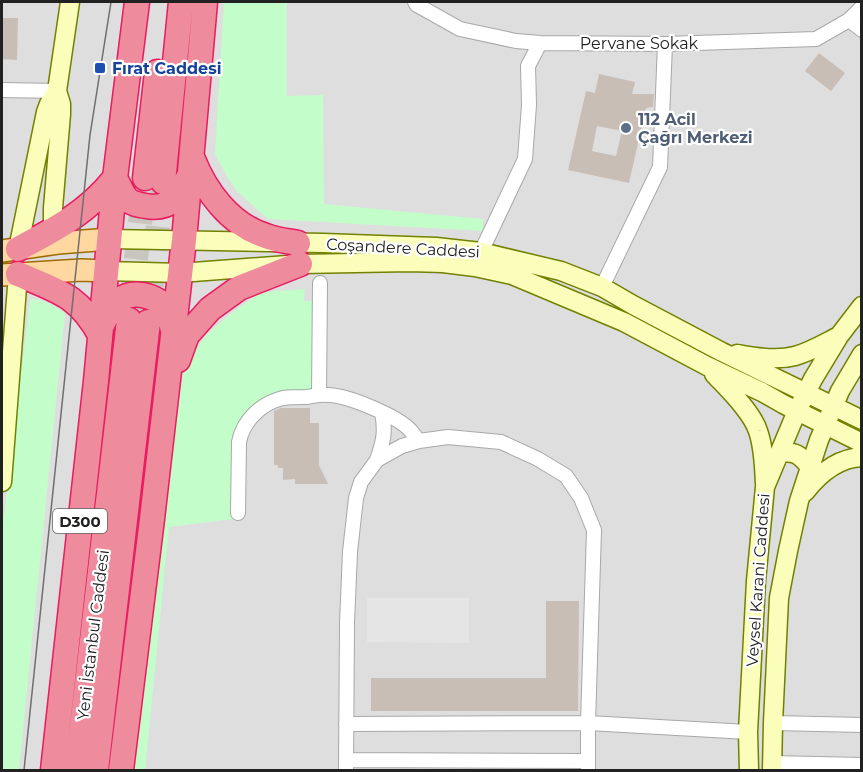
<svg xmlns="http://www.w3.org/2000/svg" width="863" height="772" font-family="Montserrat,sans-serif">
<rect width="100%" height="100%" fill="#f2efe7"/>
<path fill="#dfdede" d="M2,2h859v768h-859z"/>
<path fill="#c3fdc9" d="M224,2h63v94l36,-1 1,109 159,15v12l-215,-12 -30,-27 -9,-12 -14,-26z
M305,289l-1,12h13l-1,94 -44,-2 -20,16 -13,13 -3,18 -3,79 -64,8 -24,243h-16l32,-248 23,-154 9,-15 14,-19 22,-19 32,-23z
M30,299c14,0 23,6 35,14l-46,457h-17v-237z"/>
<path fill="#e5e5e5" d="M367,598h102v45l-102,-1z"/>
<path fill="#c8beb6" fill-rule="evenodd" d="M2,18h16l-1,42 -15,-1z
M819,53l26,20 -14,18 -26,-20z
M599,74l36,8 -3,12h22l-1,13 -7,1 -17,75 -61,-13 18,-79 9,2zM597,126l25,5 -6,25 -24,-5z
M281,408h29v15h9v42l9,19h-33v-5l-12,1v-12h-5v-3h-4v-54z
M546,601h33l-1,110h-207v-33h175z"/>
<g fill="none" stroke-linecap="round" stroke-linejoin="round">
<path stroke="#c8c6bf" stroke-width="24" stroke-dasharray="24 12" stroke-linecap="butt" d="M132,295l13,-117
M148,322l14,-135"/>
<g stroke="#a8a8a8" stroke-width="16">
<path id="street" d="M415,2l2,3 43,24 56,12 24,2 125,1 151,-5 33,-19 13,-13
M849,20l13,10
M2,90l55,1
M481,252l44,-93 4,-54 -1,-39 12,-23
M602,287l58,-120 5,-123
M319,395l1,-112
M377,460c6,-18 9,-28 5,-47
M238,513l1,-71c4,-21 22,-39 44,-44 7,-1 15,-1 23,-1 7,-1 16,-3 23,-2 20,1 68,21 81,35 3,3 6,8 9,11
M773,723l89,2
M346,724l242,-1 160,9
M346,760l242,1
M771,763l91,2
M346,770l1,-147 3,-71 6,-54 5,-16 16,-22 25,-14 17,-5 29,-4 53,5 37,17 28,17 15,22 13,32 -6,193v47"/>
</g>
<g stroke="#718100" stroke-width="21">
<path id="secondary" d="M57,239l-4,-18v-13l8,-94v-10l-4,-13 13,-89
M110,239l213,4 113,4 45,5 80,19 41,16 31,18 89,47 140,68
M18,249l28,-137 3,-8 8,-13
M106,271l74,2 120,-9 110,-2 33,1 32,4 37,8 112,47 83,44 55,26 21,12 79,39
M737,354c19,3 39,7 58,2 15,-4 30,-13 44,-20
M714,374c14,15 38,38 44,57 6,17 6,36 7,53
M780,453c16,-2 20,2 30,14
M2,482l16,-208
M805,492c14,-18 32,-34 57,-35
M749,770l-1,-38 8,-151 9,-94 32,-76 16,-32 26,-43 23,-30
M772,770l1,-47 6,-125 9,-47 11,-50 20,-61 21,-49 22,-37"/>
</g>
<g stroke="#9f6c00" stroke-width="24">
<path id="primary" d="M2,251l56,-8 52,-4
M2,275l79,-5 25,1"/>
</g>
<g stroke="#e81c5f" stroke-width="27">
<path id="highway" d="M192,157c13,34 38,68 74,79 10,4 21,5 32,7
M115,178c4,7 7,16 12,21 5,5 13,6 19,7 25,4 33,-9 43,-30
M145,178l12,-106
M163,182l18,-180
M18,249c38,-20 70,-37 97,-71
M18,274c39,17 61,21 82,61
M102,325c10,-21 21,-37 48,-28 5,2 12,6 16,10 4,6 5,17 7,23
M178,360l9,-25 23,-26 29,-21 61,-24
M53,770l43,-389 19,-203 22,-176
M77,770l52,-450
M96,770l52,-448
M121,770l31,-251 32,-279 21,-238"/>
</g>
<use href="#street" stroke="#fff" stroke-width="14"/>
<use href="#secondary" stroke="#fafeba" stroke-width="18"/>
<use href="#primary" stroke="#ffd7a0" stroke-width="21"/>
<use href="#highway" stroke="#ee8b9c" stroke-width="24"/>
<path stroke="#6f6f6f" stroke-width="1.5" d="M24,770l66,-635 21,-133"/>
</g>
<rect fill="#1a4fb4" stroke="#fff" stroke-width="2" x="94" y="62" width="12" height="12" rx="3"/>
<circle fill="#5c6f8a" stroke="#fff" stroke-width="2" cx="626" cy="128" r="6"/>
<g text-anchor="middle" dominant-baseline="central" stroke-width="4.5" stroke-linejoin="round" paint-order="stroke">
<rect fill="#fff" stroke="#646464" stroke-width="1.5" x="53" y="509" width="54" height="24" rx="4.5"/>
<g font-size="15" font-weight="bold" fill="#212121">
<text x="80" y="521">D300</text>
</g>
<g font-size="16" fill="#212121" stroke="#fff">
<text x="639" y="43">Pervane Sokak</text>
<text transform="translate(403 248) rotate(3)">Coşandere Caddesi</text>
<text transform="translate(758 580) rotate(-86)">Veysel Karani Caddesi</text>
<text transform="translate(93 635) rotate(-83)">Yeni İstanbul Caddesi</text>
</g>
<g font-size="16" font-weight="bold" fill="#164399" stroke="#fff" text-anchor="start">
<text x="112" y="68">Fırat Caddesi</text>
</g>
<g font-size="16" font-weight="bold" fill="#4e5e75" stroke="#fff" text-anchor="start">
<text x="638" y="119">112 Acil<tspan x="638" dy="18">Çağrı Merkezi</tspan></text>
</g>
</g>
<rect width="863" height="772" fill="none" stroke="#212121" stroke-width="6"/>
</svg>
